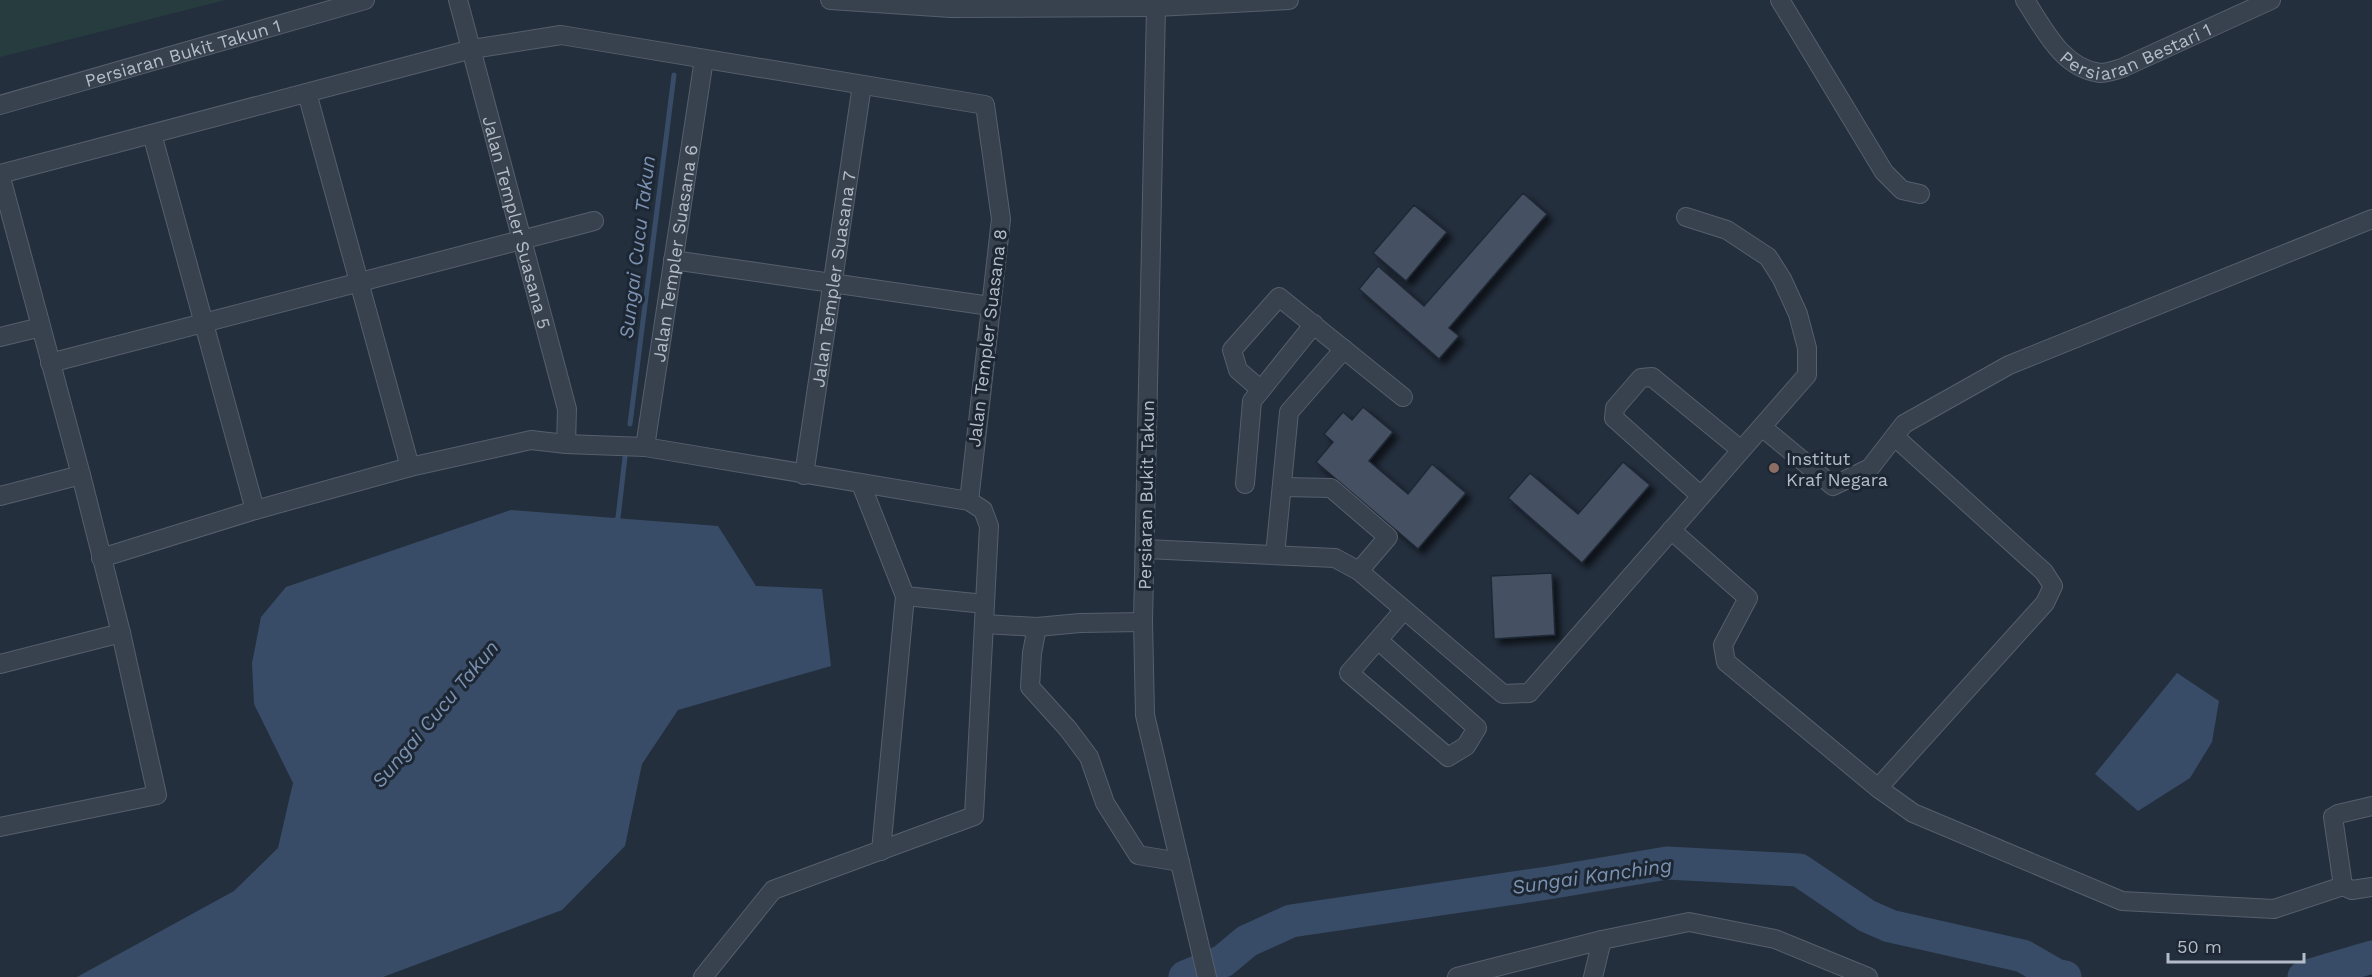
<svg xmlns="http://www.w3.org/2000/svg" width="2372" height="977" font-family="'Work Sans',sans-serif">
<defs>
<filter id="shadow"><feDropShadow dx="5.5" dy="5.5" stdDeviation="3" flood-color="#0009"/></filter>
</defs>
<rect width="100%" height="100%" fill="#242f3e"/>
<path fill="#263c3f" d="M0,0h226l-226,57z"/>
<path fill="#394c67" d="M511,510l207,16 38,60 66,3 9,77 -153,44 -36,54 -17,82 -63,64 -179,67h-306l157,-86 44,-43 15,-65 -39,-79 -2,-41 9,-46 25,-30z
M2177,673l42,28 -7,41 -22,36 -52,33 -43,-37z"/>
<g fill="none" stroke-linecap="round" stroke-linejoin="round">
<path stroke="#394c67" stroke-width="5" d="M630,424l44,-349
M614,522l4,-4 7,-61"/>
<path stroke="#394c67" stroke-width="33" d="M1185,977l38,-16 24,-20 44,-20 257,-38 119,-20 132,7 68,46 23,10 133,30 33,19 9,2
M2304,977l68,-20"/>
</g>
<path fill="#455162" stroke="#1f2835" stroke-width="1.5" filter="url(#shadow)" d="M1523,193l24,21 -98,114 10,8 -20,23 -80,-70 19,-23 46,40z
M1414,205l33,27 -41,49 -33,-28z
M1363,407l30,25 -24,29 39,33 24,-30 34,29 -48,56 -102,-87 17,-20 -9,-8 19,-22 9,8z
M1623,462l27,23 -68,78 -74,-65 22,-25 48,41z
M1552,573l3,62 -61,4 -3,-63z"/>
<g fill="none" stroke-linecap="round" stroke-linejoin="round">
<g stroke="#565f6c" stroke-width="20">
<g id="minor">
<path id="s1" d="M458,0l109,409 -1,35"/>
<path d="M830,0l121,8 205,-1 133,-7"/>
<path d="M1780,0l104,172 18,18 18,4"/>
<path id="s2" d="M2025,0c19,29 37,68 75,73 7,0 15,-3 22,-5l149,-68"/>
<path d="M1156,7l-13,615 2,93 62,262"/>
<path d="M307,93l103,374"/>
<path id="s3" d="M0,105l365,-105"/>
<path d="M152,134l103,376"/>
<path d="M0,174l472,-125 89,-14 424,70 16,114 -32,282"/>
<path d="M673,260l317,46"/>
<path d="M1314,324l-53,66 -23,-20 -6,-20 47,-53 124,100"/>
<path d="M0,337l41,-10"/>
<path d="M50,363l544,-142"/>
<path d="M1762,427l71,59 37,-18 34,-44 105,-59 363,-146"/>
<path id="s4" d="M645,447l59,-388"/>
<path id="s5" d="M804,475l58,-390"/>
<path d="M861,484l44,112 -24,255"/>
<path d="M1245,484l7,-83 9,-11"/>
<path d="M1282,487l49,1 57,49 -29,34"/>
<path d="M0,496l81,-21"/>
<path d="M1701,496l-87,-78 1,-10 26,-30 11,-1 89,73"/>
<path d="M1671,530l77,68 -25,47 3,17 152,126 35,25 209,88 152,8 69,-23"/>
<path d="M1146,549l189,9 24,13 144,123 26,-1 278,-318v-27l-9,-34 -16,-35 -14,-22 -41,-27 -41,-13"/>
<path d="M1275,555l14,-143 55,-63"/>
<path d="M101,558l154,-48 155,-43 121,-27 35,4 79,3 324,54 14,9 6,16 -15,290 -201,74 -70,87"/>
<path d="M905,596l80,8"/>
<path d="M984,624l53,3 43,-4 63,-1"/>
<path d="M1037,627l-5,26 -2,34 38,42 21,28 16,46 33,52 42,7"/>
<path d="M1378,640l99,88 -11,18 -18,11 -99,-84 55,-63"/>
<path d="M0,664l121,-31"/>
<path d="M1878,788l167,-185 8,-17 -9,-14 -149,-135"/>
<path d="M2372,806l-34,8 -5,3 10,69 9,4 20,-3"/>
<path d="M0,827l157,-32 -36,-162 -40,-158 -81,-301"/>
<path d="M1457,977l145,-37 87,-18 86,17 93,38"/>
<path d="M1593,977l9,-37"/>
</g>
</g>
<use href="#minor" stroke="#38414e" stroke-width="18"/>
</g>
<circle fill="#8d6e63" stroke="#1d2633" stroke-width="2" cx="1774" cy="468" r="6"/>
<g text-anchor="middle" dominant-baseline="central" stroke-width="6" stroke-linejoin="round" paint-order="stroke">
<g font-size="18" fill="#b4bcc9" stroke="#1d2633">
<text stroke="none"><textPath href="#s2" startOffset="147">Persiaran Bestari 1</textPath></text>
<text stroke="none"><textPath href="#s3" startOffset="190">Persiaran Bukit Takun 1</textPath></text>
<text stroke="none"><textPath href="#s1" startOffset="230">Jalan Templer Suasana 5</textPath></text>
<text stroke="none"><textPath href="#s4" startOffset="196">Jalan Templer Suasana 6</textPath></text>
<text stroke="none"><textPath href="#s5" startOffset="198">Jalan Templer Suasana 7</textPath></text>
<text transform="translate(987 338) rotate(-83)">Jalan Templer Suasana 8</text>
<text transform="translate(1146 495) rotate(-89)">Persiaran Bukit Takun</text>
</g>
<g font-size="18" fill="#b4bcc9" stroke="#1d2633" text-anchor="start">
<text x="1786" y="458">Institut<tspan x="1786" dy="21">Kraf Negara</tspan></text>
</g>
<g font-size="20" font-style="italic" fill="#7c92b1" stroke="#1d2633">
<text transform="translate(637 247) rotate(-83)">Sungai Cucu Takun</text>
<text transform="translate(435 714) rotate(-50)">Sungai Cucu Takun</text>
<text transform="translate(1592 876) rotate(-8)">Sungai Kanching</text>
</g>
</g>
<path d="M2168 953v9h136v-9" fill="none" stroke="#b4bcc9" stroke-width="3"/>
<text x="2177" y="953" font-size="18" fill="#b4bcc9" stroke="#1d2633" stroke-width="4.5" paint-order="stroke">50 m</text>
</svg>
